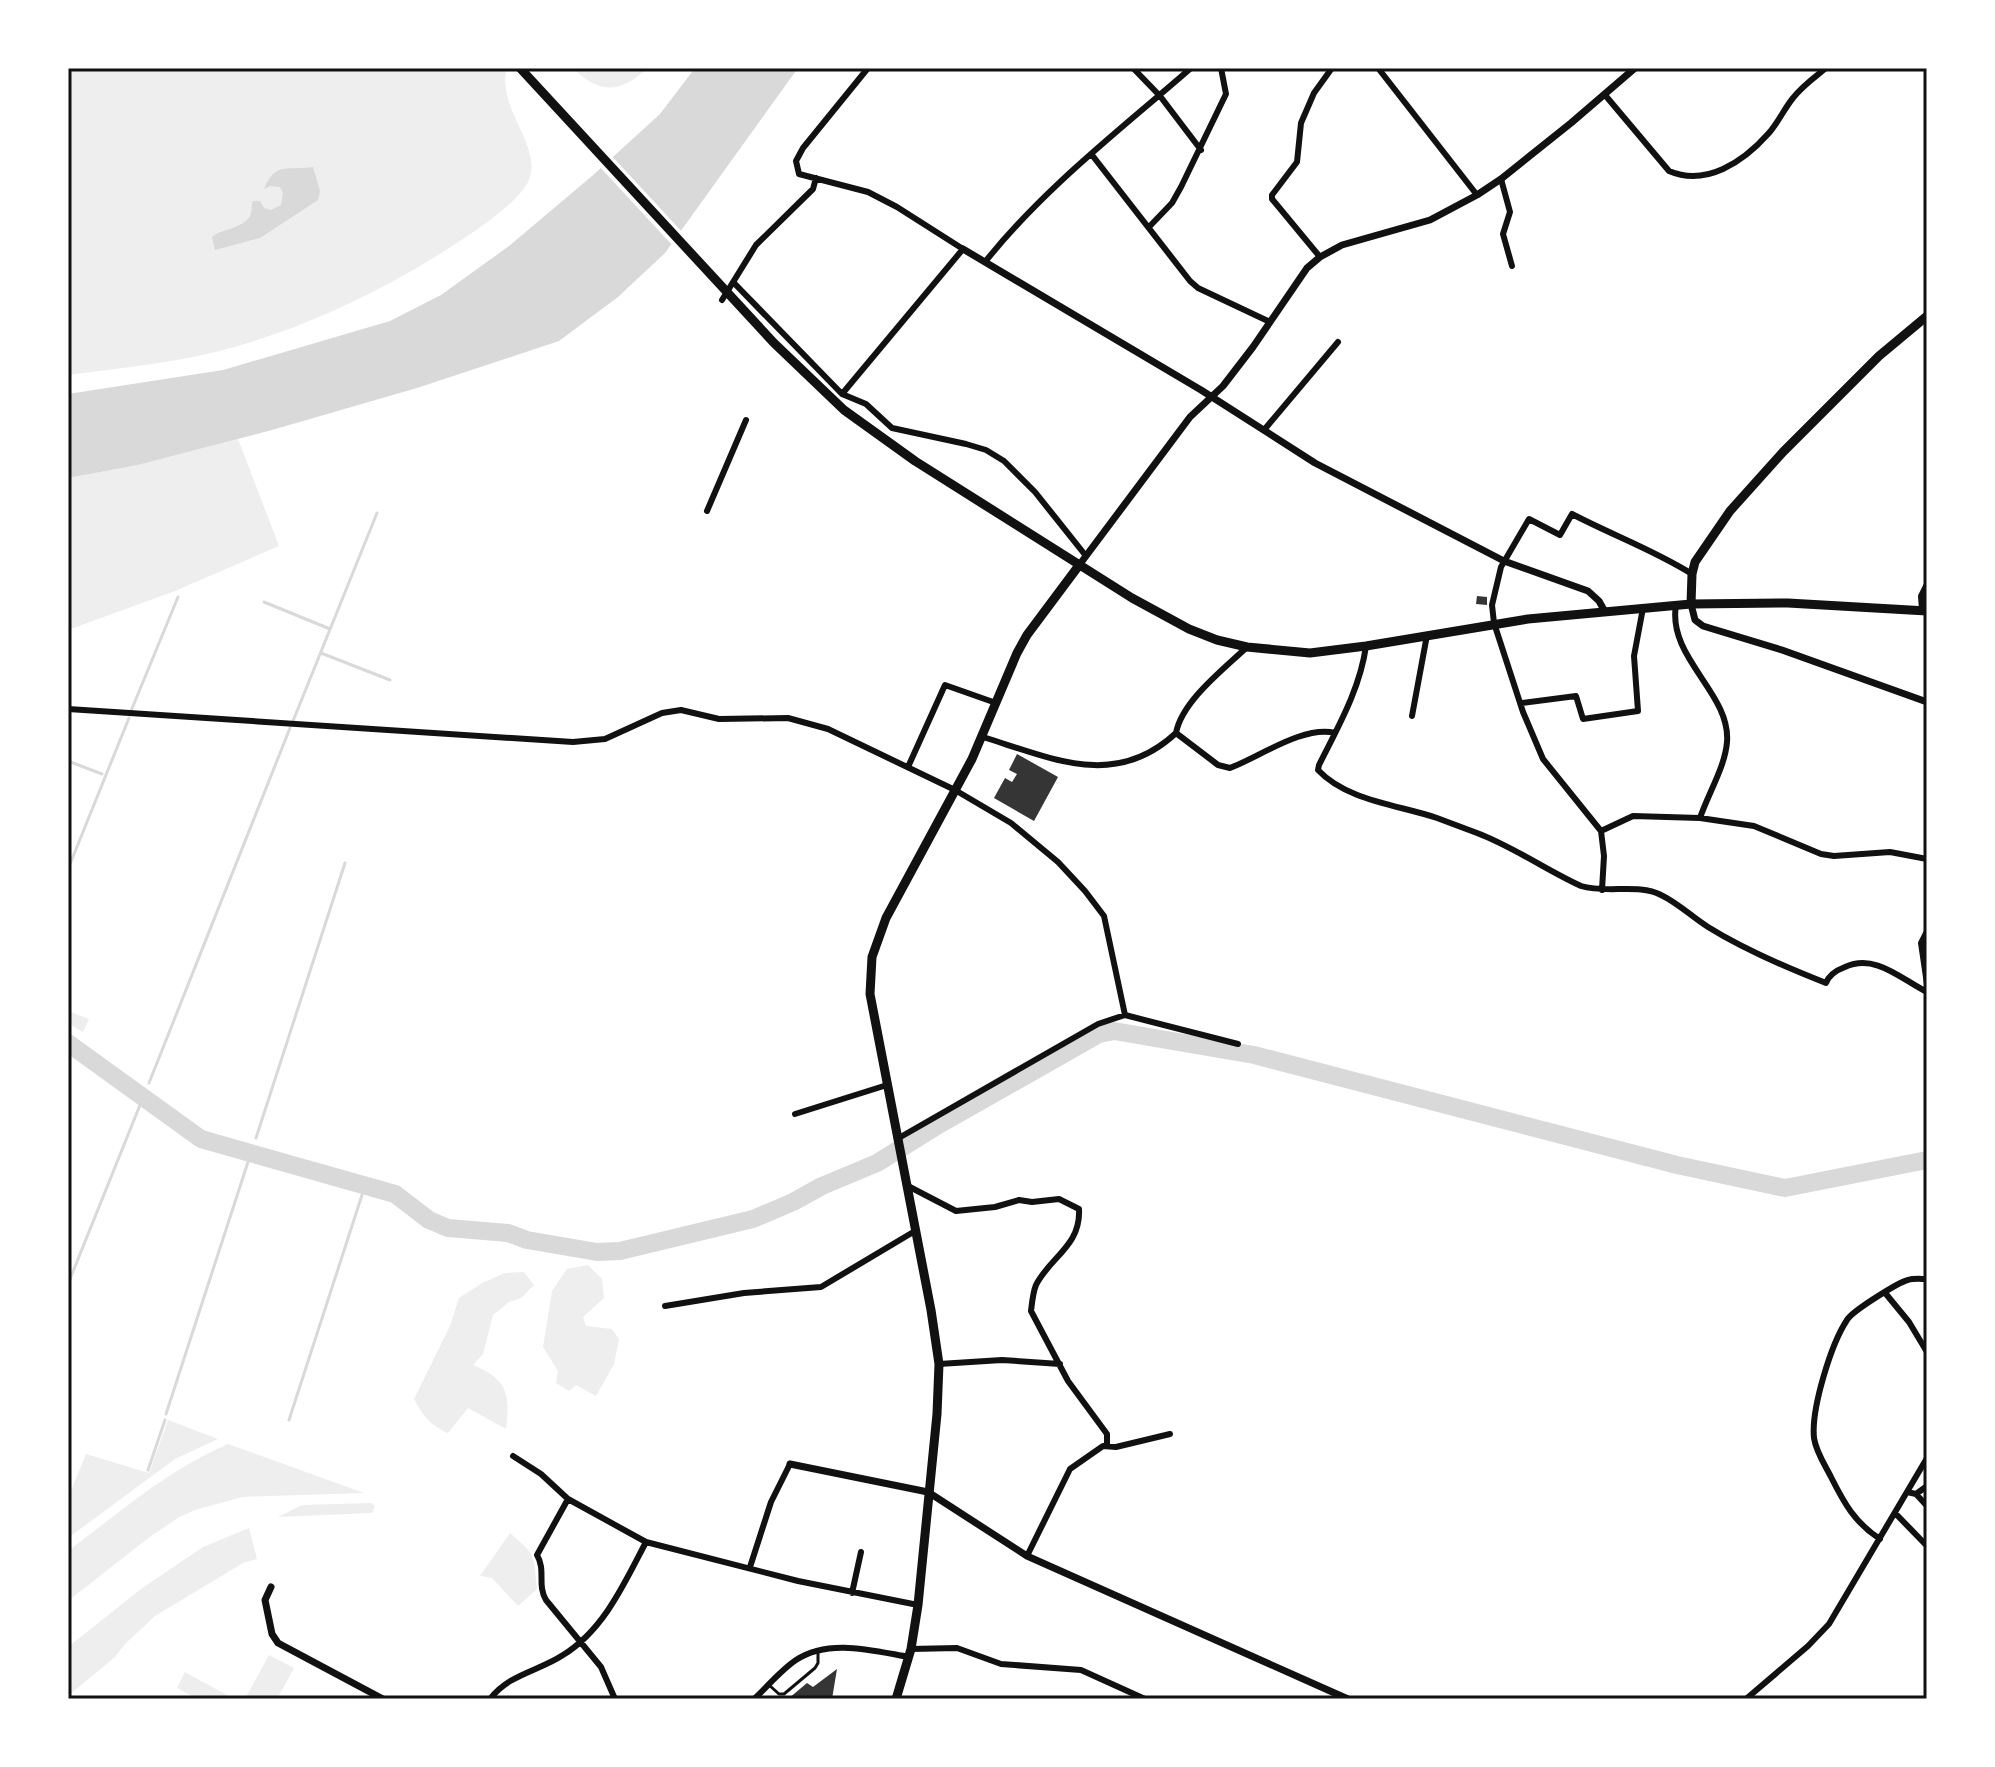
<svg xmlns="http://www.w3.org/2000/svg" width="1995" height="1767" font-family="Spectral,serif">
<rect width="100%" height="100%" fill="#fff"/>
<path fill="#eee" d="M68,68h442l-4,2c-8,40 36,75 23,110 -8,19 -45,45 -63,57 -83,56 -189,106 -289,123 -36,6 -73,10 -109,15z
M572,68h76c-30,26 -47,26 -76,0z
M238,439l41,107 -104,45 -107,39v-152l70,-13z
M68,1011l21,8 -6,13 -15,-9z
M588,1265l14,14 2,19 -21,19 3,9 26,3 7,10 -5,25 -18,32 -20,-11 -7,6 -13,-8 2,-12 -15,-24 9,-56 15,-22z
M524,1272l10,13 -13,13 -12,4 -16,13 -10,39 -10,11c35,14 37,30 33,64l-38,-21 -20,25c-18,-8 -25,-17 -34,-34l36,-73 9,-28 25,-16 21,-9z
M168,1420l50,19 -43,20 -107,79v-40l18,-44 63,19z
M228,1444l136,49 -122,4 -47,13 -16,7 -32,22 -79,62v-50c52,-39 100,-81 160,-107z
M371,1503l4,3 -3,7 -94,4 24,-12z
M249,1528l8,31 -14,4 -88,53 -30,28 -10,13 -47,39v-49l73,-58 62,-42z
M510,1533c28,24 23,22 27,56l-19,17 -26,-28 -12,-2z
M269,1655l25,13 -17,31h-32z
M185,1672l49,27h-36l-21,-11z"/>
<path fill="#d9d9d9" d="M695,68h103l-133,185 -47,44 -59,44 -142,47 -145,42 -134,35 -70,13v-84l155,-24 167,-49 51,-26 68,-49 83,-70 68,-62z
M313,167l7,24 -2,9 -58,38 -45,12 -3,-13c10,-9 34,-8 39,-24 1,-4 0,-8 2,-12h7l4,7 7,2 10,-5 2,-12 -3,-6 -10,-1 -6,3c11,-28 24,-18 49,-22z"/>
<path fill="#fff" d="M610,154l74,80 -10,13 -76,-82z"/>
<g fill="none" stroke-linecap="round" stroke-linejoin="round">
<path stroke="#d9d9d9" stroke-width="3" d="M264,602l66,27
M321,653l69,27
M131,711l47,-114
M293,721l84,-208
M68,761l34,13
M68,869l61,-151
M149,1083l141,-355
M256,1138l89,-275
M68,1284l72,-179
M166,1414l82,-252
M289,1420l74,-228
M148,1470l17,-50"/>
<path stroke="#d9d9d9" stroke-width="18" d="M68,1043l133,96 194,55 34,26 19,8 60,5 19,7 70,12 23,-1 133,-32 40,-17 29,-16 55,-23 58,-36 164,-93 15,-3 140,24 423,110 108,23 142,-28"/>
</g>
<path fill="#353535" d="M1477,596l10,1v8l-11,-1z
M1017,754l41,23 -24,44 -40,-23 11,-20 7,4 5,-8 -8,-4z
M837,1669l-5,30h-44l19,-16 6,4z"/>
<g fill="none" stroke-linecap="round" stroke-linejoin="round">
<path stroke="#111" stroke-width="3" d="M769,1685l10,9h5l31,-26 3,-5v-11"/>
<path stroke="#111" stroke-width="6" d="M1133,68l27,28 41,54
M1378,68l99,127
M1605,95l64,76c37,16 74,-9 99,-37 10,-11 16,-25 25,-36 9,-12 22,-21 33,-30
M1092,155l98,126 8,7 72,34
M1501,179l9,33 -7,22 9,32
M1149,227l23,-24 9,-16 45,-93 -5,-26
M1320,257l-48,-58v-4l25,-33 4,-39 13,-30 18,-25
M985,262c59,-74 135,-132 206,-194
M734,283l108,111 24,10 26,24 74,16 20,6 18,11 31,31 51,64
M722,300l34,-55 57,-56 3,-11
M842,394l121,-145 -66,-42 -29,-15 -69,-18 -3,-13 7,-13 65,-80
M1264,430l74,-88
M707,511l39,-91
M1676,605c-9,53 55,88 51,137 -2,25 -19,52 -27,76
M1922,610l-1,-14 6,-12
M1366,646c-6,43 -28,81 -47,119l-1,5c29,31 81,35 119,48 13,5 27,10 40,15 37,14 69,37 104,53 26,8 57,-3 80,9 17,8 31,22 47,32 37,23 77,40 118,56 3,-8 11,-13 19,-16 30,-14 56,12 82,25
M1522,703l54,-7 7,23 55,-8 -4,-55 9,-48
M68,709l505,33 32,-3 57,-26 19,-3 38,9 69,-1 40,11 127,61 56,33 47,39 27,29 19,25 21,99
M1412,716l15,-81
M1176,733l42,32 12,3c29,-11 74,-43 105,-35
M983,737c68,21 132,53 193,-4 6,-32 48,-64 71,-86
M908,767l37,-82 51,18
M1601,831l32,-15 67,2 54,8 67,28 13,2 56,-4 37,7
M1602,890l2,-34 -3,-25 -58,-72 -20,-47 -29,-89 -2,-18 9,-38 28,-48 31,16 12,-21c40,21 82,36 120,60
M1927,931l-6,12 6,41
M795,1114l92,-29
M897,1139l201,-115 27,-9 113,29
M906,1185l50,26 39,-4 24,-7 13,2 27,-3 20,10c2,37 -29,48 -43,76 -3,7 -4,18 -5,26l37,70 39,53v12
M1886,1294l23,28 18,30
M665,1306l79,-13 77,-6 94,-56
M939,1364l63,-4 58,4
M513,1456l28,18 27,25 78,43 152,39 120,24
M1907,1492l9,2 11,-8
M1916,1494l11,12
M568,1499l-31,56c9,15 0,30 9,45l55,67 14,32
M1895,1513l32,33
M1880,1539c-25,-16 -36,-36 -49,-62 -6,-12 -15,-25 -17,-39 -3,-29 17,-94 33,-118 5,-9 52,-38 61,-40 6,-2 13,-1 19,-1
M1027,1556l43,-87 33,-23 13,1 54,-13
M750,1567l21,-65 19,-38
M852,1593l9,-41
M911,1649l46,-1 44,16 80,6 64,29
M490,1699c19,-25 49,-28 73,-44 41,-25 62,-73 83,-113
M754,1699c14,-13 27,-29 42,-39 33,-22 78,-9 113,-3
M1746,1699l62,-53 21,-22 98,-166"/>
<path stroke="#111" stroke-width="7" d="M963,249l238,141 114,73 189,98 84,30 11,10 5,9
M1080,564l110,-147 33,-31 30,-39 54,-79 13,-11 22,-12 88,-25 47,-25 24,-16 70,-56 64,-55
M1691,604l4,16 8,6 79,24 145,52
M790,1464l138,28 99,64 321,143
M271,1587l-6,13 7,34 6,9 105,56"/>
<path stroke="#111" stroke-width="9" d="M520,68l254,275 70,67 71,51 217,137 57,31 28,11 30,7 63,6 56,-7 162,-27 163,-15 97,-1 139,8
M1691,604l1,-30 3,-12 35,-51 53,-59 96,-96 48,-40
M896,1699l15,-50 7,-44 19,-191 2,-50 -8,-54 -61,-316 2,-37 14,-39 86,-159 45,-106 10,-18 53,-71"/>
</g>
<rect width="1995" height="1767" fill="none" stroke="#ffffff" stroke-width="140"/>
<rect x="70" y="70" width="1855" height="1627" fill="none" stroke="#111" stroke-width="3"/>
</svg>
